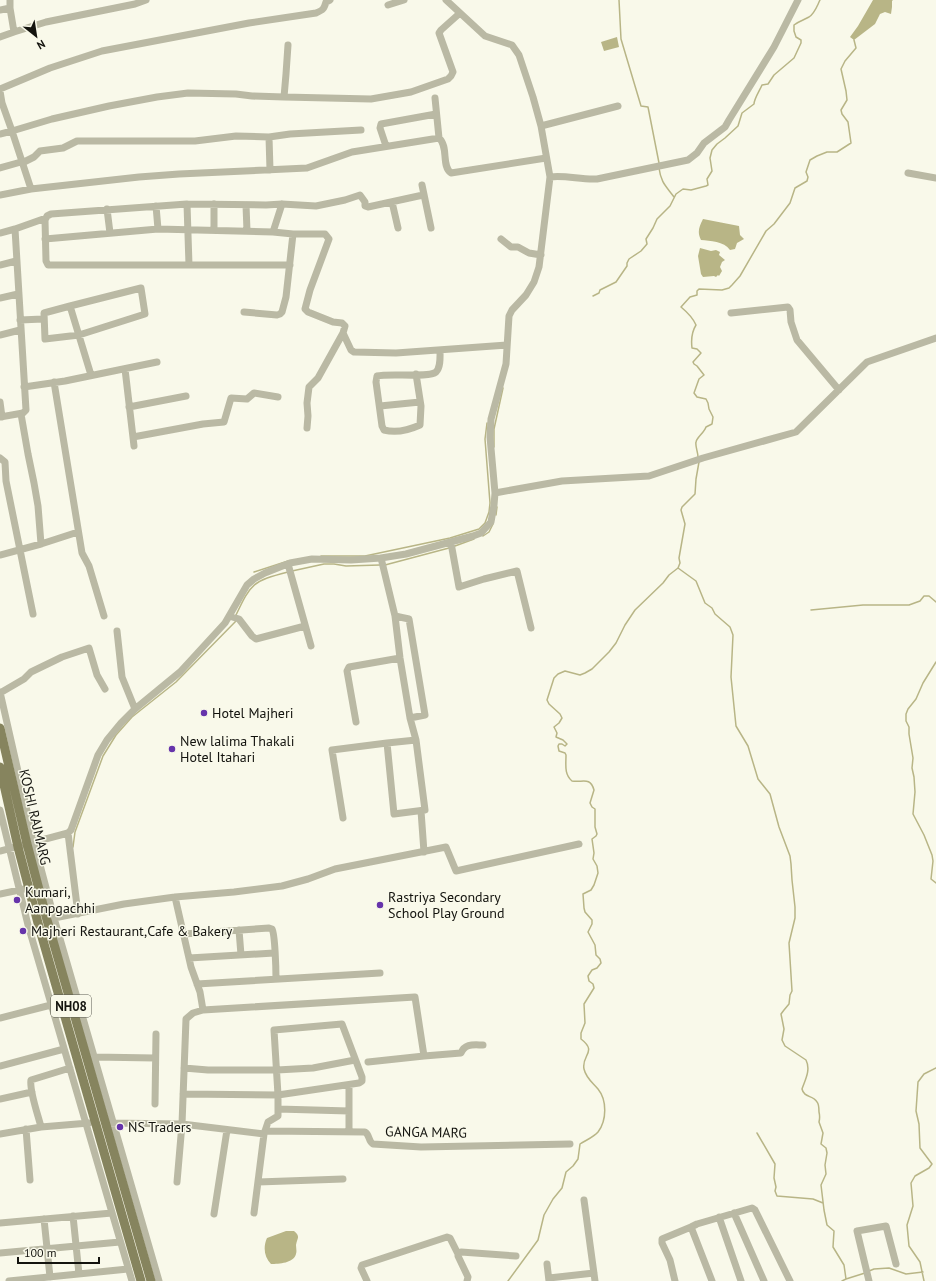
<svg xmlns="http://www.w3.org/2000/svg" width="936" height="1281" font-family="'PT Sans',sans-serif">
<rect width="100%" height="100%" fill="#f9f9ea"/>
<path fill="#b8b586" d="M873,0h20l-1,1v6l-1,7 -6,-2 -5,2 -5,10 -21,16 -4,-3 8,-11z
M617,37l2,10 -15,4 -3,-9z
M703,219l36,7 1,9 4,4 -7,4 -2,6 -5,1c-6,-9 -20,-9 -29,-10 -4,-8 -2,-13 2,-21z
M700,248l11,3 5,-1 4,2 -1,3 6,5 -3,2 -2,5 2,4 -3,5 -1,-1 -2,2 -2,-1 -11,1 -2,-3 -3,-18z
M286,1231h8c7,6 3,7 2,14 0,3 1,6 0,9 -2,9 -17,10 -25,10 -7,-7 -8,-17 -4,-26z"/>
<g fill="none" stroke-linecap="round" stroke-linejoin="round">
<path stroke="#b8b586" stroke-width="1.5" d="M619,0l2,39 20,67 7,1 11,56
M659,168c2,15 7,18 15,29
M593,296l6,-3 1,-3 16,-8 11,-16v-3l2,-4 12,-8 6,-7 -1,-5 7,-11 4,-9 13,-13 6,-12 7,-5 8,1 15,-4 2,-1 -1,-6 5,-8 -2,-13 2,-8 5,-6 8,-6 13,-12 4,-13 12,-9c0,-5 6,-14 8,-19l6,-1 6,-9 20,-17 7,-15v-3l-5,-3 -2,-6v-6c5,-4 10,-5 15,-8 6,-4 8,-11 11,-17
M494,447v-18l9,-41
M698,457c0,-5 -3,-11 -2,-15 1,-5 8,-9 10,-15l6,-3 1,-7 -4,-8 -1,-6 -2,-4 -9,-2 -3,-4 5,-14 5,-4 -7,-9 -3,-2 -1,-2 8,-9 -4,-4 -5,-1c-1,-8 -1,-15 4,-23 -3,-7 -9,-13 -15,-18l9,-10 7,-2v-4l2,-2 23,1 7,-2 3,-3 8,-9 26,-45 8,-7 16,-21 5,-15 12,-7 1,-4 -2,-5 4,-12 7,-4 10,-4h10l14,-9 -3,-21 -6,-8 -1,-4 6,-10 -1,-9 -5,-22 4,-8 11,-13 -2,-8
M496,515l1,-8
M483,536l6,-4 4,-8
M455,546l19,-7
M321,556h44l85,-18 29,-9 6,-6 4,-11 1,-9 -5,-64 2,-16
M385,565l64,-17
M678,568l18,13 9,22 7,5 3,6 15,13 3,8 -2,42 5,49 12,20 10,33 12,15 9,33 11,29 1,8 1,16 3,27v11l-6,25 3,48 -2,4 -1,9 -5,6 -3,4 3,15 -2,11 3,6 21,14c5,10 -1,20 -4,29 2,9 11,6 15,13 2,2 2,7 2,10 1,4 1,6 0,10l4,11 -2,11 5,4 1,5 -2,12 1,9 -5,11 3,25 3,15 7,6 -1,16 11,18 2,14 -4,2
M292,571l32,-7h10l12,2 34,-1
M254,572l34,-11
M811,610l52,-5h46l11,-4 4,-5h5l7,6
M236,615c15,-32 17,-34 52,-43
M936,662l-13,21 -7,16 -8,10 -2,5v7l3,6v7l4,24 -1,10 2,9 1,15 -2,22 11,21 8,20 1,6 -2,18 5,4
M73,847l2,-15 28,-76 13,-21 16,-18 44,-35 60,-61
M757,1133l18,31 -1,14 2,9 -1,4 2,5 36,3 10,4
M869,1271l5,-2 15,-1 17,6 17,-2
M846,1279l19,-6
M508,1281l30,-41 6,-25 9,-16 9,-11 4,-16 7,-6 5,-7 2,-15c6,-4 14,-7 18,-12 9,-12 9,-32 0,-43 -6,-7 -12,-11 -14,-20 -3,-14 14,-17 -3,-30v-6l4,-10 -1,-19 10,-16 -1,-4 -4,-3 -1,-5 4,-6 5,-2 4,-5 -1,-4 -4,-4 -1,-10 -7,-13 4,-8v-4l-7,-8 -1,-4 -1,-14 8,-4 3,-5 4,-12 -1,-7 -4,-7 1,-6 -2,-14 4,-3 1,-2 -2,-7v-18l-3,-2 -2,-4 4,-13c-4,-14 -12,-7 -22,-9 -8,-7 -6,-16 -6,-26l-1,-2 -6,-2 -1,-5 1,-2h3l3,2 2,-2 -4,-4 -7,-3 1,-4 -3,-6 5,-4 3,-5 -2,-4 -11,-10 -2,-4 7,-22 4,-4 7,-3 15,4 5,-2 7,-4 17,-17 7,-9 9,-18 10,-15 28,-27 6,-8 9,-7 2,-5 -1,-5 6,-34 -4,-14 1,-3 13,-13 1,-15 3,-17
M924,1281l-4,-19 -11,-16 -2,-21 6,-19 -2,-23 4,-7 14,-8 3,-4 -12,-16 -1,-24 -3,-13 2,-29 6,-8 12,-6"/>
<path stroke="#bab9a4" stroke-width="7" d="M388,5l16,-5
M0,10l10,-2v-8
M14,32l32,-10 89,-18 11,-4
M0,37l14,-5 -4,-24
M0,89l50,-21 52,-17 147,-28 67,-10c7,-3 8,-4 10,-11l4,-2
M0,91l2,12 10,28 40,-12 57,-13 48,-9 31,-4 48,1 16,2 32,1 2,-23 2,-29
M284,97l87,2 40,-7 37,-13 3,-3 2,-4 -14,-39 2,-3 19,-17
M541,126l77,-20
M0,134l12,-3 19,58
M269,137l1,33
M439,138c10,9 2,28 12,35l95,-15
M386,146l-6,-18 1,-4 55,-10
M22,163l12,-6 6,-6 23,-3 14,-7h118l41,-5 33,1 21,-3 71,-4
M0,168l21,-6
M908,173l28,5
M550,177c16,-2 31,3 47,2l91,-19 9,-7 7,-10 21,-16 4,-7 45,-73 24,-47
M422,185l9,43
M0,195l31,-6 108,-12 40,-3 128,-6 45,-16 87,-14 -4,-40
M392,202l6,26
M187,204l2,61
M214,204v26
M246,205l1,26
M156,206l2,23
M107,209l3,24
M273,232l9,-28
M0,233l15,-4 31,-11
M45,239l113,-10 115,3 20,2h32l4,5 -19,51 -5,19 3,3 25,10 9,1 3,3 -2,7 8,17 3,2 42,1 111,-8
M501,239l10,8h7l11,6 12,2
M0,265l16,-4
M290,265h-242l-2,-4 -1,-41 2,-4 4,-2 136,-10 79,1 16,-1 34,2 29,-6 15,-5 5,7v4l3,1 55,-12
M0,298l18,-4
M70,306l-26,7 1,26 34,-4 66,-21 -4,-26 -71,18 21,69
M244,312l33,3 3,-1 2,-2 4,-15 7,-63
M731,313l57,-6 2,3 1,12 6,18 42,50
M20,320l23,-1
M0,335l20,-5
M125,369l9,77
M416,374l5,32 -1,19c-11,5 -25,8 -36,5l-2,-4 -6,-44 1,-6c12,-3 52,2 59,-4 5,-5 4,-16 4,-22
M54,382l28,171 7,13 15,50
M24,387l41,-6 92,-19
M0,402l2,15
M380,406l40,-4
M129,407l57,-11
M21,414l7,40 6,29 4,23 3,38
M0,417l23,-4 3,-3 -11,-181
M307,428l1,-12 -1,-13 2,-16 9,-9 25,-45
M133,437l70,-13 21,-2 7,-24 16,1 7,-6 24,4
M0,458l5,4 1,19 27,133
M495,493l67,-12 87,-5 54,-18 93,-26 71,-70 69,-24
M451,543l8,44 25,-8 33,-8 14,57
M0,555l41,-11 37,-12
M381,558l14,58 14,3 16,96 -15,3 -10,-60 -5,-42
M288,564l23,82
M229,616l10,3 13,17 4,3 49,-13
M117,631l5,46 13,32
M0,692l35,154 19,72 105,363
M0,693l24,-14 7,-7 31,-15 27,-9 8,27 8,14
M410,718l6,22 9,70 -31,4 -7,-71 29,-3
M356,722l-9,-51 2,-4 51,-9
M0,810l28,115 104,356
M421,811l3,41
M343,818l-11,-68 55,-7
M68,833l10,81
M0,851l68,-18 3,-3 27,-75 9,-15 14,-17 14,-14 45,-37 45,-49 22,-38 7,-6 11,-6 25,-10 22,-4 39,1 30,-2 25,-4 67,-18 8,-3 10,-11 3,-17 1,-12 -5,-56 1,-18 15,-55 3,-48 3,-6 14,-15 8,-13 5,-15 11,-90 -9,-51 -8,-29 -14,-42 -7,-10 -27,-9 -39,-36
M0,894l24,-5
M175,897l16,70 9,25 3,18
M54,918l70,-14 51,-7 59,-5 48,-6 26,-7 27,-10 111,-22 10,24 123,-27
M239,930l2,25
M183,934l86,-6 3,1c3,5 4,40 4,50
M189,958l85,-5
M197,984l183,-11
M0,1018l51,-13
M424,1056l37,-3c4,-10 13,-8 22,-8
M94,1057l61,1
M0,1066l64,-17
M184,1068l24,2h69l36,-2 42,-8
M183,1094l95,1 81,-12 3,-2v-4l-20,-53 -68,6 4,65v21l-10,6 -4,12 -10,79
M0,1099l32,-7
M155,1104l1,-70
M278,1109l71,2
M109,1123l73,1 82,10
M41,1127c-3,-12 -12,-37 -10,-47l39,-12
M26,1129l4,51
M265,1131l100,1c5,3 3,9 8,12l48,3 149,-3
M349,1132v-47
M0,1134l41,-7 48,-4
M177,1182l5,-58 4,-105 7,-6 10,-3 212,-13 9,59 -56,6
M258,1182l85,-3
M584,1200l11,81
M734,1213l30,68
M214,1214l13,-84
M73,1216l6,58
M719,1217l22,64
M44,1219l6,58
M0,1223l112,-10
M691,1227l21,54
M0,1253l120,-11
M547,1264l2,17
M549,1278l45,-5
M9,1281l119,-12
M367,1281l-6,-13 1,-3 85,-28 3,1 8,16
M467,1281l1,-4 -10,-21v-2l3,-2 55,4
M675,1281l-5,-21 -8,-17v-4l29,-12 6,-3 55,-16 3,2 35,71
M869,1281l-12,-50 29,-5 10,38"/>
<path stroke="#86845e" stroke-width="9" d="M0,728l27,116 20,76 104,361
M0,767l18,80 20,76 103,358"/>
</g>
<g fill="#6634ab" stroke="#f9f9ea" stroke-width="1.5">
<circle cx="204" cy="713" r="4"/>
<circle cx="172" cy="749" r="4"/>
<circle cx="17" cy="900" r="4"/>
<circle cx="380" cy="905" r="4"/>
<circle cx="23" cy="931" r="4"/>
<circle cx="120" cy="1127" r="4"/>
</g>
<g text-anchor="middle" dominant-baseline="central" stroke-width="3" stroke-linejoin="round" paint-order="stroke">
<rect fill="#f9f9ea" stroke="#585850" stroke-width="1" x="51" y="995" width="40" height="22" rx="3"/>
<g font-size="13" font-weight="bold" fill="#13130e">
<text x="71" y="1006">NH08</text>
</g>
<g font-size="14" fill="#13130e" stroke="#f9f9ea" text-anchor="start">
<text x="212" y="713">Hotel Majheri</text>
<text x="180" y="741">New lalima Thakali<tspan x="180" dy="16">Hotel Itahari</tspan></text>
<text x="25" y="892">Kumari,<tspan x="25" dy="16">Aanpgachhi</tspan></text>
<text x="388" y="897">Rastriya Secondary<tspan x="388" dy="16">School Play Ground</tspan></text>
<text x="31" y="931">Majheri Restaurant,Cafe &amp; Bakery</text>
<text x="128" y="1127">NS Traders</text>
</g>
<g font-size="14" fill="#13130e" stroke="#f9f9ea">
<text transform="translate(35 817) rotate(77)">KOSHI RAJMARG</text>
<text transform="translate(426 1132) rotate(1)">GANGA MARG</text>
</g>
</g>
<g transform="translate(36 36) rotate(150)" stroke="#f9f9ea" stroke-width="3" paint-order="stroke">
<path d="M0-3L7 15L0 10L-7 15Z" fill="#13130e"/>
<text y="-6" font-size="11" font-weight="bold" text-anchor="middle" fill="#13130e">N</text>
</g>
<path d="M18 1257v6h81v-6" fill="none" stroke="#13130e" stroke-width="2"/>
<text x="24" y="1257" font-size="12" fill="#13130e" stroke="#f9f9ea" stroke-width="3" paint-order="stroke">100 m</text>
</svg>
